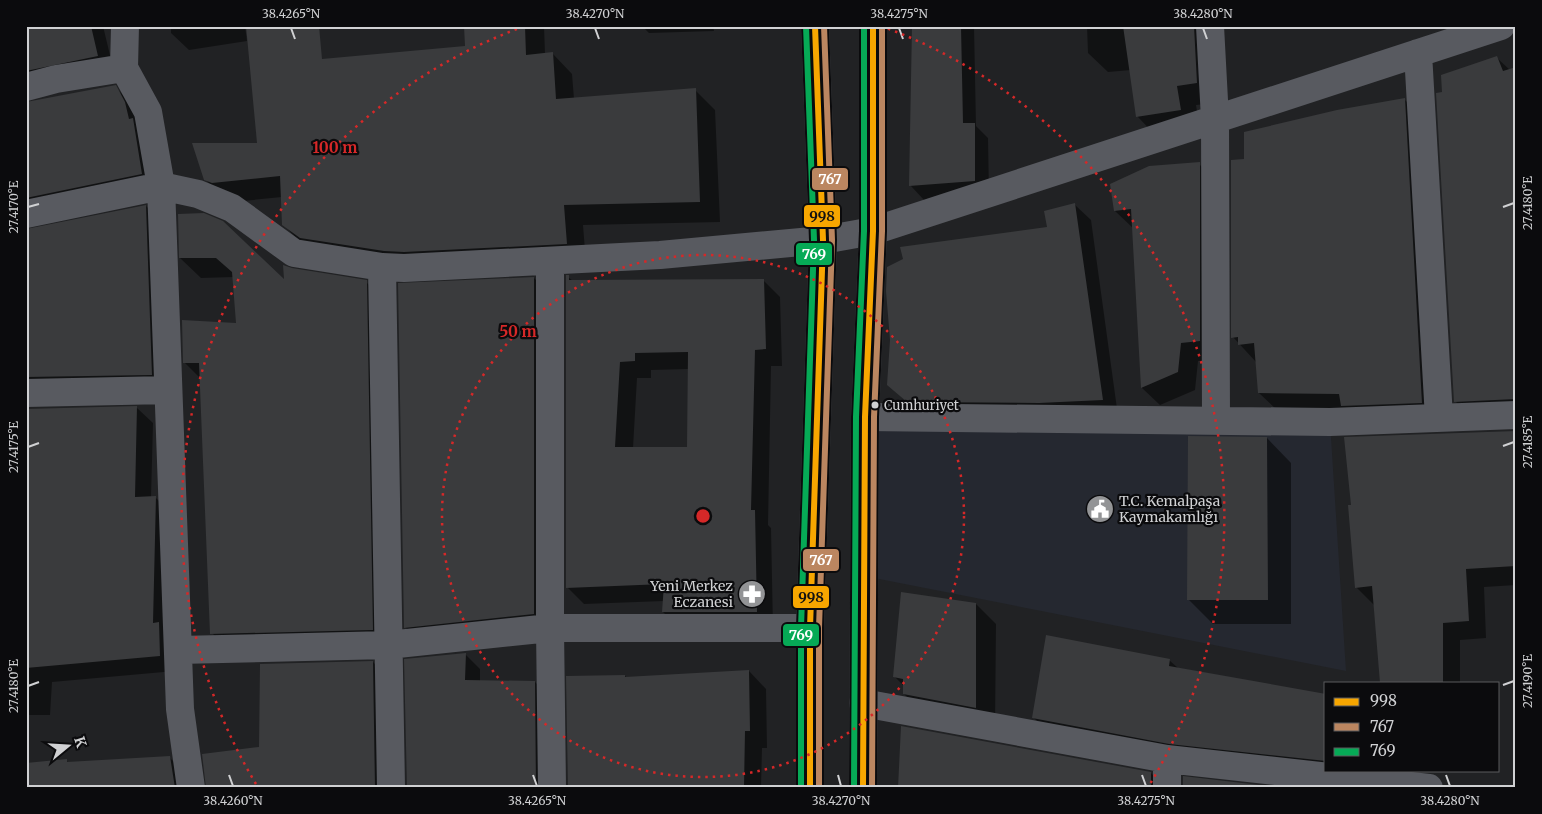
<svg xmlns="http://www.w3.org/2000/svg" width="1542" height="814" font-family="Merriweather,serif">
<rect width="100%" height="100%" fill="#212224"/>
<path fill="#252830" d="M865,417l465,5 16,249 -482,-95z"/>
<path fill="#0007" fill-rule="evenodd" d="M26,26h77l11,46 -87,27 -1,4 89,-16 16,16 27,87 -131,35 -1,5 120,-24 16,16 6,168 -140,11 -2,8z
M171,26h74l2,15 -58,9 -18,-17z
M465,26h79l1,28h8l19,20 2,25 121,-9 20,20 5,112 -137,3 3,38 -161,9 -122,-27 -20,-21 -1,-27 -49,5 -8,-3 -20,-20 53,-35 208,-97z
M642,26h71l1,5 -65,2z
M913,26h61l2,100 12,12 1,56 -65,6 -13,-14z
M1087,26h125l4,77 -20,2 4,24 -43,8 -19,-20 -7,-47 -23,2 -20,-19z
M1497,58l13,12 6,-2v351h-43l-18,-18 -12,-308z
M1405,100l17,17 17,302 -162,-9 -18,-17 -3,-31 -23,-25 13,-177z
M1199,164l18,18v177l-19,2 -3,29 -35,15 -18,-17 -8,-159 -19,-18z
M1074,204l17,16 27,196 -194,2 -36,-34z
M179,216l106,66 6,-12 75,12 20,20 6,347 -160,4 -20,-20 -11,-254 -17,-17 53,-37 -3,-48 -33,1 -21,-20z
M568,277l5,4 190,-1 17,17 2,69h-11l-3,159 3,3 2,101h-93l-17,-17 1,-11 -80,3 -17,-17zM689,369l-1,79h-55l4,-70h14v-8z
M534,278l15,16v335l-128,14 -16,-16z
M137,408l16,15 -2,74h4l16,16 4,158 -123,11 -2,33h-21l-3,-3v-302z
M1516,432v153l-32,2 2,51 -26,2v43h-78l-8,-78 -18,-18z
M1267,438l24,25v161h-78l-25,-25z
M976,604l20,20 -1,103 -71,-13 -20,-20v-8l-10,-10z
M465,654l15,15v13h55l15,15 1,91h-143z
M1169,660l9,8 148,27v75l-274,-34 -18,-18z
M373,662l15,15 2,111h-183z
M749,671l17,18 1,59h-5l-1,40h-192l56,-112 2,2z
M169,757l16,16 2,15h-161l40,-27 3,2z
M1151,773l14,15h-266z"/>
<path fill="#3a3b3d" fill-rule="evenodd" d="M26,26h65l7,30 -72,15z
M246,26h73l3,33 143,-13 -1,-20h61l1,29 27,-3 3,47 140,-11 4,114 -136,3 3,39 -163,8 -20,-1 -84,-13 -18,-13 -2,-49 -68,7 -8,-3 -12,-37h65z
M912,26h49l2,97h12v58l-66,5z
M1123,26h71l3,57 -20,3 4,24 -45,7z
M1497,56l6,15 13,-4v332l-62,3 -18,-309 6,-1 -1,-17z
M116,85l9,17 4,17 4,-1 9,56 -116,24v-96z
M1405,98l17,305 -81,3 -2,-12 -81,-1 -4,-50 -16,2v-8l-7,1v-178l13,-1v-27l93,-22z
M1200,162v179l-19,2 -3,29 -37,16 -10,-179 -17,2 -4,-27 39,-18z
M1075,203l28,197 -64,3 -132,-1 -20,-17 3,-45 -4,-49 1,-24 16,-8 -3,-12 147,-20 -3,-16z
M146,205l6,170 -126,2v-148z
M204,213l19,8 61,58 -1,-14 9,3 75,12 6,350 -163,4 -11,-271h-16l-1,-43 54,3 -4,-51 -16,-14h-37l-1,-44z
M566,275h3v5l195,-1 2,70 -11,1 -4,160h4l2,102h-95l2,-28 -98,4zM688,352l-1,95h-72l5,-85 15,-1v-8z
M534,277v337l-130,14 -6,-345z
M137,406l-2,91 21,-1 -3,127 6,-1 1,34 -134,12v-259z
M1516,431v135l-50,3 3,52 -26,2v60h-63l-8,-97 -17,2 -7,-83h3l-7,-68z
M1188,436l79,1 1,163h-81z
M901,592l75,11v105l-73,-14v-15l-10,-2z
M1046,635l124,24 -1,7 157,28v67l-157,-17 -137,-26z
M466,653l-1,27 70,1 1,107h-129l-3,-129z
M373,661l2,127h-169l-4,-34 57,-7 1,-83z
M749,670l1,61h-5l-1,57h-176l-2,-112 59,-1v2z
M901,726l250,46v16h-253z
M170,756l5,32h-149v-25l41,-4v3z
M1183,776l102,12h-102z"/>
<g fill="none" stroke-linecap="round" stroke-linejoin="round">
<path stroke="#585a60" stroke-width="28" d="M1210,26l5,93 1,300
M1418,53l21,365
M124,68l1,-42
M26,87l30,-8 68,-11 24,44 13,74 37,8 34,14 62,45 88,14 22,1 256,-13 163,-15 50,-9 628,-205
M26,214l135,-28 19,523 11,79
M550,261v367l2,160
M382,267l9,521
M26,393l142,-3
M865,417l465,5 186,-7
M178,650l210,-5 162,-17h260
M863,703l304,56 262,29
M1167,788v-29"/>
<path stroke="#585b60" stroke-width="28" d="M810,788v-160l13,-388 -8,-214
M863,788l2,-371 8,-186v-205"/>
<g stroke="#0b0b0d" stroke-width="10">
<path id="bus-1" d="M810,788v-160l13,-388 -8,-214
M863,788l2,-371 8,-186v-205"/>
</g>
<g stroke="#0b0b0d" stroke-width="10">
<path id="bus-2" d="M819,788v-160l13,-388 -8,-214
M872,788l2,-371 8,-186v-205"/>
</g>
<g stroke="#0b0b0d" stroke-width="10">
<path id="bus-3" d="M801,788v-160l13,-388 -8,-214
M854,788l2,-371 8,-186v-205"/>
</g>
<use href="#bus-1" stroke="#f7a600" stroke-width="6"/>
<use href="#bus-2" stroke="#bb8660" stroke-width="6"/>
<use href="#bus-3" stroke="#06aa56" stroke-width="6"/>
</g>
<path fill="none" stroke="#d0d1d3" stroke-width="2" d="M291,28l4,11M595,28l4,11M899,28l4,11M1203,28l4,11M28,207l11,-3M1503,207l11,-4M1503,446l11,-4M28,447l11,-4M1503,685l11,-4M28,686l11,-4M229,775l4,11M533,775l4,11M838,775l3,11M1142,775l4,11M1446,775l4,11"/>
<g fill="none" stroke="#d62828" stroke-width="2.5" stroke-dasharray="2.5 5">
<circle cx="703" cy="516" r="261"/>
<path d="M256 784A521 521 0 0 1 525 26M881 26A521 521 0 0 1 1150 784"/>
</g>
<defs>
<g id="civic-disc" transform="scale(1.4375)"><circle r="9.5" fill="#939496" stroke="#0b0b0d"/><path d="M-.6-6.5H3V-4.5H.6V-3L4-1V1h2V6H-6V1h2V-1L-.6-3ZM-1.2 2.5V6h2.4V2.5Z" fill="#fff"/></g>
<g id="pharmacy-disc" transform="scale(1.4375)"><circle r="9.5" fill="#939496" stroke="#0b0b0d"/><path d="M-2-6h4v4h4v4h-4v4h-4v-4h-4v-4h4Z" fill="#fff"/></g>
</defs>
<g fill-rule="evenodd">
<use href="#civic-disc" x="1100" y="509"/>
<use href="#pharmacy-disc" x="752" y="594"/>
</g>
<circle fill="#d0d1d3" stroke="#0b0b0d" stroke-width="2" cx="875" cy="405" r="4.5"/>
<g text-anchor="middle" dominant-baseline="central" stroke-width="4.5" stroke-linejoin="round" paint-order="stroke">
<g font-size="13" fill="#d0d1d3" stroke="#0b0b0d" text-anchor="start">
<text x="884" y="405">Cumhuriyet</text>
</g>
<g font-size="14" fill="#d0d1d3" stroke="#0b0b0d" text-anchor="start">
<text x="1119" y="501">T.C. Kemalpaşa<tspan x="1119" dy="16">Kaymakamlığı</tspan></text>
<text x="733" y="586" text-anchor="end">Yeni Merkez<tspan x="733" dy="16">Eczanesi</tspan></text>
</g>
</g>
<circle cx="703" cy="516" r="8" fill="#d62828" stroke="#0b0b0d" stroke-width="2.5"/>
<g font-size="15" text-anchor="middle" font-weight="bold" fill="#d62828" stroke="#0b0b0d" stroke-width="4.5" stroke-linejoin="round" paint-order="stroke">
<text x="335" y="153">100 m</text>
<text x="518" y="337">50 m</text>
</g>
<g stroke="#0b0b0d" stroke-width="2">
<rect x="811" y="167" width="38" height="24" rx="5" fill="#bb8660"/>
<rect x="803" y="204" width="38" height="24" rx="5" fill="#f7a600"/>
<rect x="795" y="242" width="38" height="24" rx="5" fill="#06aa56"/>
<rect x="802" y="548" width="38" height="24" rx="5" fill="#bb8660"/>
<rect x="792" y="585" width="38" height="24" rx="5" fill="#f7a600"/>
<rect x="782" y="623" width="38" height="24" rx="5" fill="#06aa56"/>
</g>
<g font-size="14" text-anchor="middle" font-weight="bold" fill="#fff">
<text x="830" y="184">767</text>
<text x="814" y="259">769</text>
<text x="821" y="565">767</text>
<text x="801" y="640">769</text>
</g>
<g font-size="14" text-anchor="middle" font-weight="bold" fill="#111">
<text x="822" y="221">998</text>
<text x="811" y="602">998</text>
</g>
<rect width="1542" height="814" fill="none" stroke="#0b0b0d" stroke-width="55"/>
<rect x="1324" y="682" width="175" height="90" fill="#0b0b0d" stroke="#5a5a5c"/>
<rect x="1334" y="698" width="25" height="8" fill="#f7a600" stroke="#5a5a5c"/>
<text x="1370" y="706" font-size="15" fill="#d0d1d3">998</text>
<rect x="1334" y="723" width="25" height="8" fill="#bb8660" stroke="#5a5a5c"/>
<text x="1370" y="732" font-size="15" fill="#d0d1d3">767</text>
<rect x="1334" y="748" width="25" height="8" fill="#06aa56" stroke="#5a5a5c"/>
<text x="1370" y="756" font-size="15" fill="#d0d1d3">769</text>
<g transform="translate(68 746) rotate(72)" stroke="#0b0b0d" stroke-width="4" paint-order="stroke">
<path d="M0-4L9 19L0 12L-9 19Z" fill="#d0d1d3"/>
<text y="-8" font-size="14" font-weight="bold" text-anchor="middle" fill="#d0d1d3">K</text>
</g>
<rect x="28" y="28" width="1486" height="758" fill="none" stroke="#d0d1d3" stroke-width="2"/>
<g font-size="12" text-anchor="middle" fill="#d0d1d3">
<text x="291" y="18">38.4265°N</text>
<text x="595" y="18">38.4270°N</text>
<text x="899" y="18">38.4275°N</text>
<text x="1203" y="18">38.4280°N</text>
<text transform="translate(1528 203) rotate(-90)" y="4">27.4180°E</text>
<text transform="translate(14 207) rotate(-90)" y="4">27.4170°E</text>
<text transform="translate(1528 442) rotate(-90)" y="4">27.4185°E</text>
<text transform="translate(14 447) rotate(-90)" y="4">27.4175°E</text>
<text transform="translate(1528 681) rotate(-90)" y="4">27.4190°E</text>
<text transform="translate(14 686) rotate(-90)" y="4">27.4180°E</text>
<text x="233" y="805">38.4260°N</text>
<text x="537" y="805">38.4265°N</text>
<text x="841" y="805">38.4270°N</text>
<text x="1146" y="805">38.4275°N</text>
<text x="1450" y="805">38.4280°N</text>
</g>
</svg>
